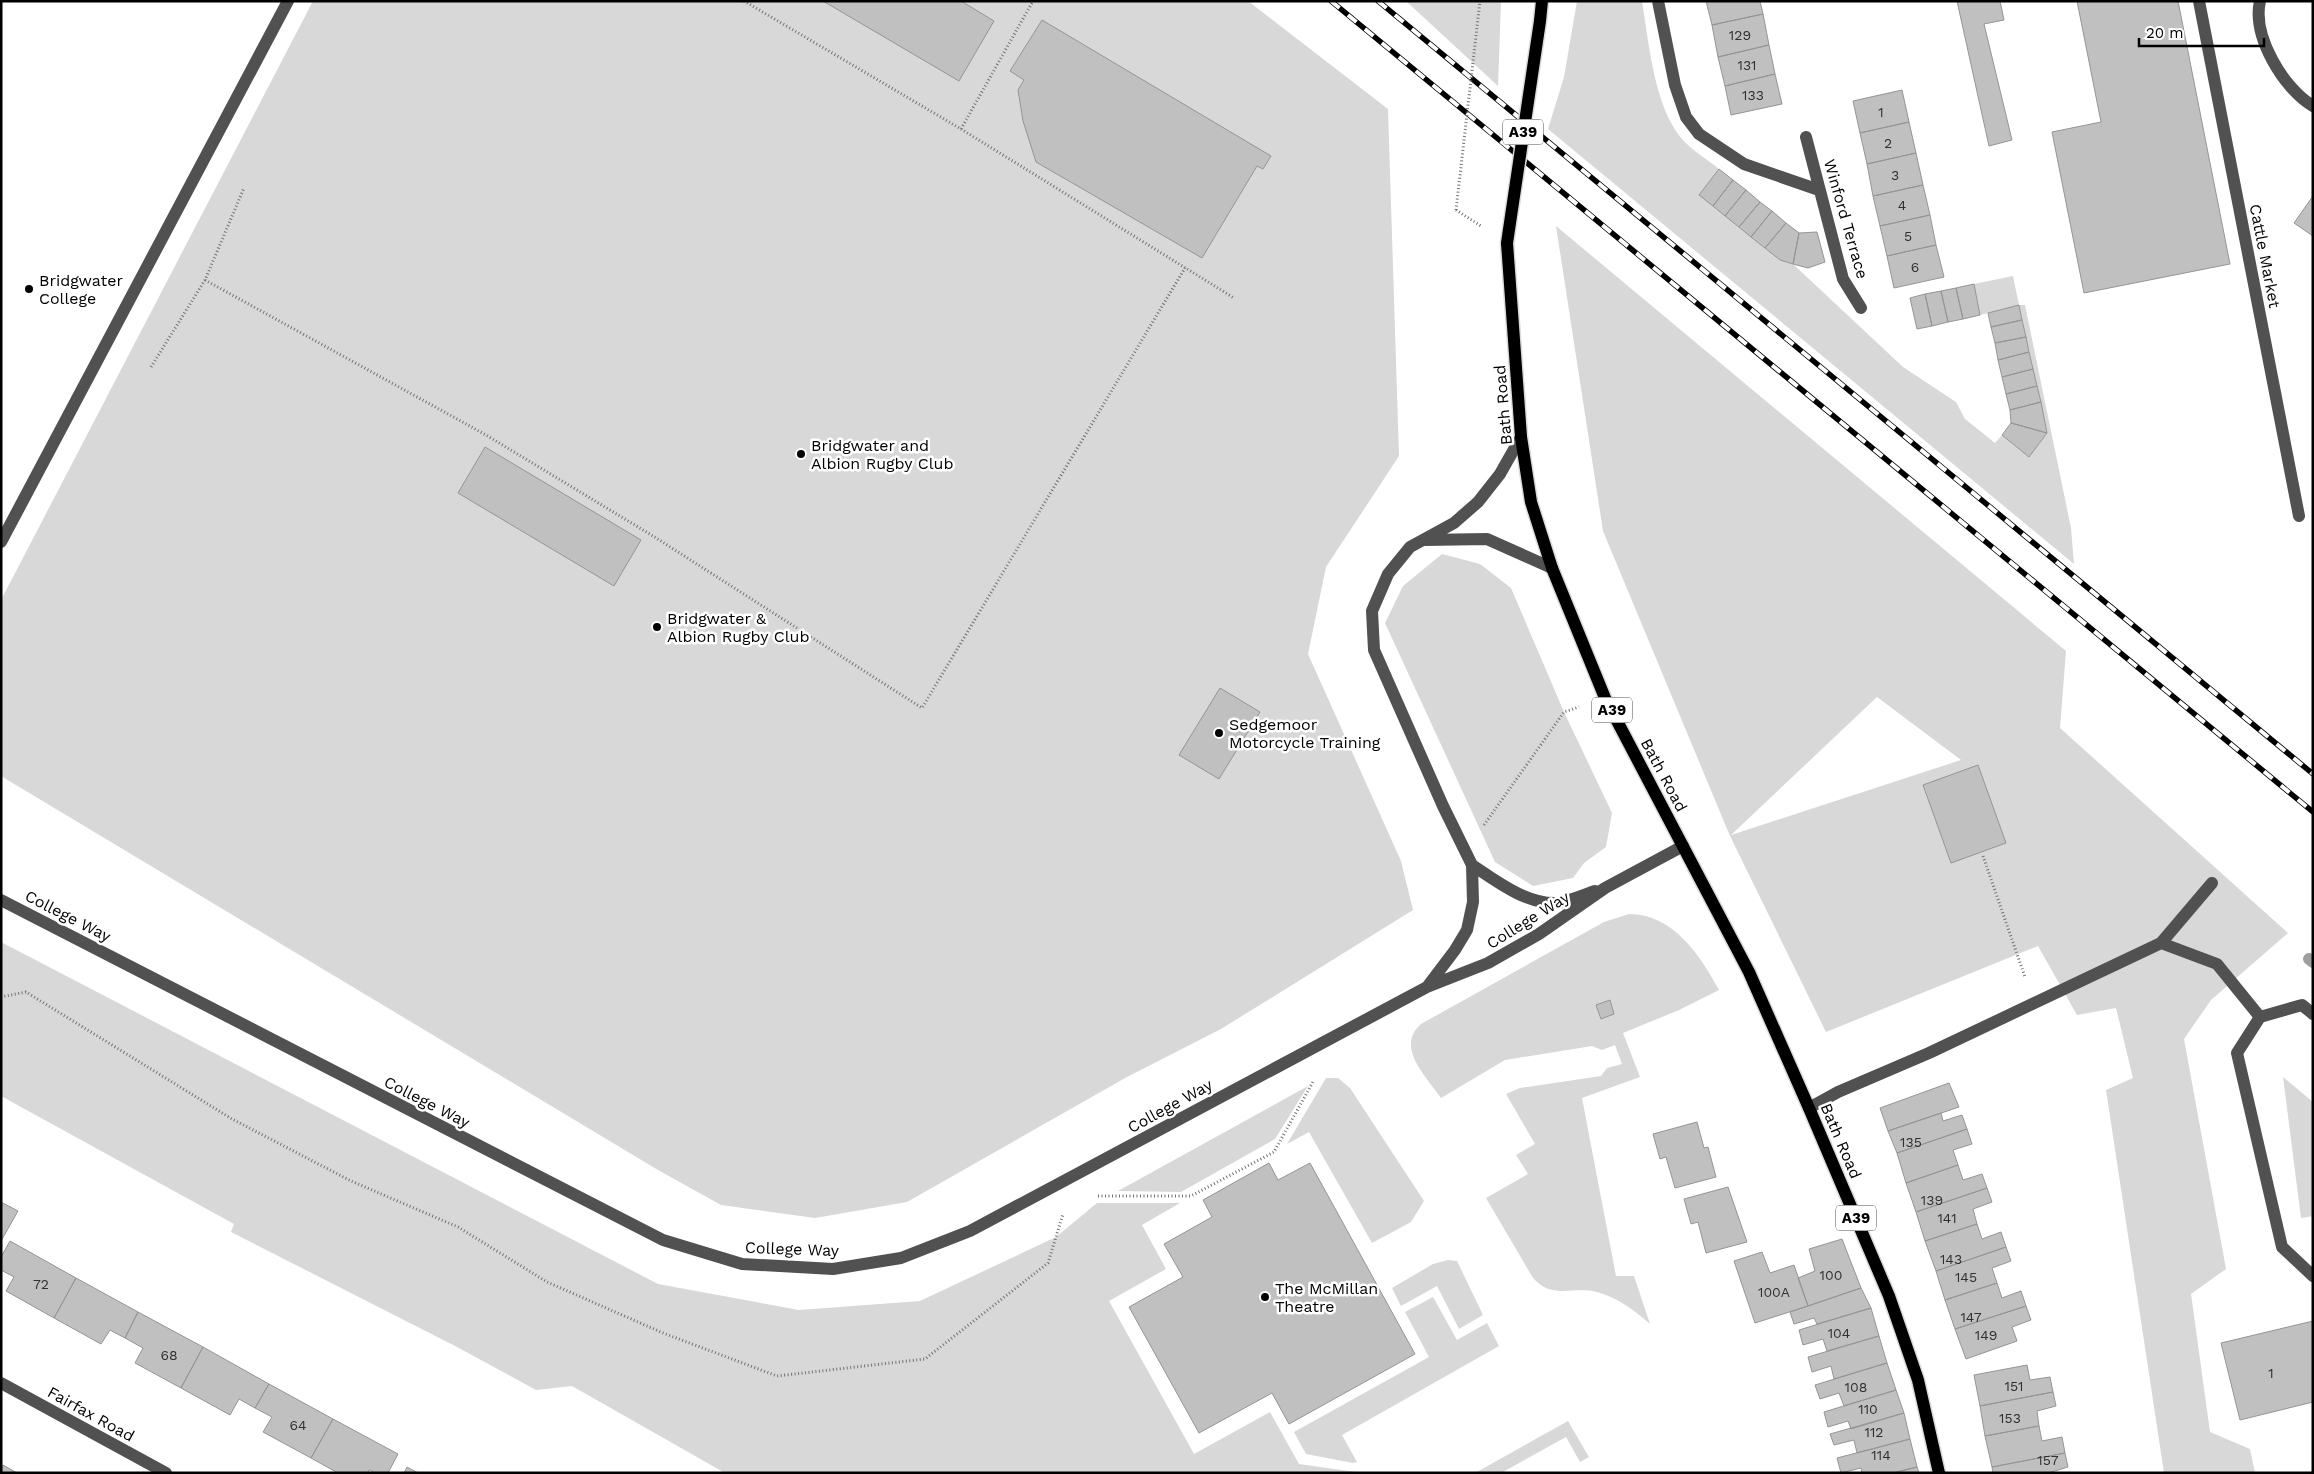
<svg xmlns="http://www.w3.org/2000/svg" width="2314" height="1474" font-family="'Work Sans',sans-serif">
<rect width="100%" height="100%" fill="#fff"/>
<path fill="#d8d8d8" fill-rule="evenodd" d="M313,1h935l140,108 11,347 -73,111 -18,87 93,207 12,49 -192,119 -94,48 -220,125 -92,16 -94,-13 -63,-35 -657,-394v-176z
M1406,1h95l-3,85z
M1577,1h65c7,42 12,107 41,139 10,11 25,20 36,29l-19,26 80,65 13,4 110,103 53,35 9,17 30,24 7,-8 27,22 18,-24 -28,-127 -39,9 -6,-31 39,-8 6,29h6l46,223 3,36 -526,-435 16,-52z
M1556,226l510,425 -6,77 228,205 -77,67 -27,39 42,230 -35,25 19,138 40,17 5,24h-91l-58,-383 27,-12 -17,-70 -39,7 -39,-69 -212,86 -96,-196 -127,-305zM1877,697l84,63 -230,75z
M1442,554l38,10 31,24 53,124 48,101 -6,34 -22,16 -11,15 -40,8 -38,-24 -110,-239 18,-37z
M1629,914c44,0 71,41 90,76l-40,20 -56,23 17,44 -58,21 34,178h18l16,48c-16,-14 -32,-26 -53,-32 -25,-6 -44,8 -64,-14l-47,-80 42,-24 -12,-19 19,-11 -29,-50 14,-6 81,-12 6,-8 15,-4 -7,-19 -13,5 -10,-4 -87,14 -64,38c-15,-22 -46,-51 -20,-74l183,-102z
M1,942l657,342 141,26 121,-9 136,-64 41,-34h83l-38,22 24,44 -57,32 85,153 76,-42 29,52 64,9h-638l-153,-87 -36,4 -79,-43 -226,-115 3,-8 -233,-128z
M2283,1077l30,25v114l-12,2z
M1326,1078h12l12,10 74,113 -13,21 -39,21 -63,-111 -22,12z
M1308,1086l-33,53 -94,53 -63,-1z
M1448,1260l9,1 26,54 -24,14 -22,-43 -36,20 -9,-18 41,-24z
M1433,1297l24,43 30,-17 12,23 -157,89 15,27 -4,1 -47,-9 -12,-22 135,-75 -24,-45z
M1568,1421l21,36 -9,5 -14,-25 -65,36h-26z"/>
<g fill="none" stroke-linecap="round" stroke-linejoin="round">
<path stroke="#9f9f9f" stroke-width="12" d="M2309,959l4,3"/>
</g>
<path fill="#c0c0c0" stroke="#959595" d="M823,1h138l33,20 -35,60z
M1706,1h54l3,13 -51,11z
M1957,1h43l4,19 -20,4 28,116 -23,6z
M2077,1h101l52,263 -146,29 -32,-161 49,-10z
M1763,14l6,31 -51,12 -6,-32z
M1042,20l229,136 -8,13 -6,-3 -55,92 -166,-96 -13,-41 -5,-31 6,-10 -14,-9z
M1769,45l6,29 -50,12 -7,-29z
M1775,74l7,30 -51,11 -6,-29z
M1902,90l7,32 -49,11 -7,-32z
M1909,122l7,31 -49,11 -7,-31z
M1916,153l7,32 -50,11 -6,-32z
M1719,169l14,11 -20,26 -14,-11z
M1733,180l13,10 -21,26 -12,-10z
M1923,185l7,30 -50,11 -7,-30z
M1746,190l14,12 -21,25 -14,-11z
M2313,196v40l-19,-13z
M1760,202l12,9 -21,26 -12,-10z
M1772,211l14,12 -21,25 -14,-11z
M1930,215l6,30 -49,11 -7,-30z
M1786,223l13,10 -6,31 -13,-4 -15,-12z
M1817,232l8,30 -17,6 -15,-4 6,-31z
M1936,245l8,32 -50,11 -7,-32z
M1974,284l6,31 -17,4 -7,-31z
M1956,288l7,31 -15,3 -7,-31z
M1941,291l7,31 -16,4 -7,-32z
M1925,294l7,32 -15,3 -7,-31z
M2019,305l3,15 -31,7 -3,-14z
M2022,320l4,17 -31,6 -4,-16z
M2026,337l3,15 -31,8 -3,-17z
M2029,352l4,17 -31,8 -4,-17z
M2033,369l4,17 -31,8 -4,-17z
M2037,386l4,16 -31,8 -4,-16z
M2041,402l6,31 -36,-10 -1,-13z
M2011,423l36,10 -18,24 -27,-22z
M485,447l156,93 -27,46 -156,-93z
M1220,688l40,24 -41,67 -40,-24z
M1978,765l28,78 -55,20 -28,-78z
M1610,1000l4,14 -13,5 -5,-14z
M1949,1083l10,24 -71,24 -8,-23z
M1941,1113l2,8 19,-6 5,14 -70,24 -9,-22z
M1697,1122l7,26 4,-1 8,30 -41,11 -9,-31 -6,2 -7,-25z
M1967,1129l5,15 -19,6 5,15 -52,18 -9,-30z
M1269,1163l9,17 32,-17 105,191 -126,70 -17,-31 -73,40 -70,-126 54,-30 -19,-33 48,-27 -9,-17z
M1958,1165l5,15 19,-6 5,14 -71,24 -10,-29z
M1728,1187l19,55 -41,11 -8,-31 -7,2 -7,-25z
M1987,1188l5,14 -19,7 4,15 -52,17 -9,-29z
M1,1202l17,9 -17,30z
M1977,1224l5,15 19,-7 5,15 -70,24 -11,-30z
M1842,1239l19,49 -53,18 -10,-28 17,-7 -6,-22z
M10,1241l66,37 -22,40 -48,-27 8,-14 -13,-7v-13z
M2006,1247l5,14 -19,7 5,15 -52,17 -9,-29z
M1762,1252l8,21 24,-8 14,41 -53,17 -21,-62z
M76,1278l62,34 -13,26 -15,-8 -9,14 -47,-26z
M1997,1283l5,15 19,-7 5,15 -71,23 -10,-29z
M1861,1288l10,20 -54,16 -3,-6 -20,6 -4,-12z
M2026,1306l5,14 -19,7 5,14 -51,18 -11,-30z
M1871,1308l8,28 -52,15 -4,-12 -20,6 -4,-15z
M138,1312l65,35 -22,41 -46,-25 8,-15 -18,-10z
M2313,1321v81l-73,18 -19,-77z
M1879,1336l8,27 -53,16 -3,-13 -19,6 -4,-15z
M203,1347l66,37 -14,24 -16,-9 -9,16 -49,-27z
M1887,1363l9,27 -52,16 -5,-13 -19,6 -5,-14z
M2027,1365l3,15 20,-3 3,15 -73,14 -6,-31z
M269,1384l64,35 -22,39 -48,-26 9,-15 -17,-9z
M1896,1390l8,23 -53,16 -3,-8 -20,6 -4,-15z
M2053,1392l3,14 -19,5 2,15 -54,10 -5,-30z
M1904,1413l6,26 -53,14 -3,-13 -20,5 -4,-11z
M333,1419l65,35 -10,19h-13l-6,-3 -1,3h-30l-27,-15z
M2039,1426l3,15 20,-4 3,16 -73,14 -7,-31z
M1910,1439l7,28 -24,6h-31l-1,-5 -20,5 -4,-15z
M2065,1453l3,14 -20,6h-55l-1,-6z
M3,1465l14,8h-16z
M407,1467l11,6h-14z
M1917,1467l2,6h-26z"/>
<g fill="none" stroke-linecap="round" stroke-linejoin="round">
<g stroke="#dbdbdb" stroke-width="15">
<path id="major" d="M1540,21l2,-20
M1507,243l14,194 10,65 21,66 53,130 144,274 60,136 80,188 29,84 21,93"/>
</g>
<path stroke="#737373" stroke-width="3" stroke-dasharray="1 2.5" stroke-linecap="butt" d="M744,1l217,128 273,169
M961,129l72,-128
M1456,210l25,16
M205,280l281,155 167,101 269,172 263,-440
M151,367l54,-87 39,-92
M1484,825l80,-113 15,-5
M1983,856l42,121
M1,997l25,-5 206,127 119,62 107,46 89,55 116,51 114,43 148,-17 123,-96 15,-49
M1098,1196h93l83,-44 40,-72"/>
<path stroke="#515151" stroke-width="12" d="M1658,1l17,84 11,32 13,17 45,30 75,26
M2199,1l100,515
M2260,1c-8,35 23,87 53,105
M1806,137l37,142 18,29
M1425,540l62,-1 65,29
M1,542l287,-541
M1472,865c24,16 55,40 86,38 12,-2 26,-8 37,-12
M1,900l662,340 79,24 91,5 68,-11 69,-27 457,-244 61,-24 51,-29 66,-46 78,-42
M2161,943l51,-60
M1427,987l28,-37 12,-20 6,-28 -1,-37 -29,-59 -69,-156 -2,-39 16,-37 22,-27 44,-24 24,-21 22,-28 21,-37
M2313,1014l-11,-9 -42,12 -23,36 45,194 31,29
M1809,1108l29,-16 91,-39 232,-110 56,21 43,53
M1,1383l165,90"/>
<use href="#major" stroke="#000" stroke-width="12"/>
<g stroke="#000" stroke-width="5.5">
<path id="rail" d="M1331,1l982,811
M1378,1l935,773"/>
</g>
<use href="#rail" stroke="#fff" stroke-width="4" stroke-dasharray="11" stroke-linecap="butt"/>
<g stroke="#dbdbdb" stroke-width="15" stroke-linecap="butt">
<path id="major-bridge" d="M1507,243l33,-222"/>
</g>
<path stroke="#737373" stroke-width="3" stroke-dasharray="1 2.5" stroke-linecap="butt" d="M1456,210l24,-209"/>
<use href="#major-bridge" stroke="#000" stroke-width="12"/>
</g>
<g fill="#000" stroke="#fff" stroke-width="2">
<circle cx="29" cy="289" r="5"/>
<circle cx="801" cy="454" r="5"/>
<circle cx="657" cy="627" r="5"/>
<circle cx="1219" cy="733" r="5"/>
<circle cx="1265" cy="1297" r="5"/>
</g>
<g text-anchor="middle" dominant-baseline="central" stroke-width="5" stroke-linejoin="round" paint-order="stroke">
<g font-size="14" fill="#303030">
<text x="1740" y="35">129</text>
<text x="1747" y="65">131</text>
<text x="1753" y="95">133</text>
<text x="1881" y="112">1</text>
<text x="1888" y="143">2</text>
<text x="1895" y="175">3</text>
<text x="1902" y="205">4</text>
<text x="1908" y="236">5</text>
<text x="1915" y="267">6</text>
<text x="1911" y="1142">135</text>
<text x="1932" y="1200">139</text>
<text x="1947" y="1218">141</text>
<text x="1951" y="1259">143</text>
<text x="1831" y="1275">100</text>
<text x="1966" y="1277">145</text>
<text x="41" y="1284">72</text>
<text x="1774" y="1292">100A</text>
<text x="1971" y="1317">147</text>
<text x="1839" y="1333">104</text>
<text x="1986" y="1335">149</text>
<text x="169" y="1355">68</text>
<text x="2271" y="1373">1</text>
<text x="2014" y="1386">151</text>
<text x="1856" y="1387">108</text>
<text x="1868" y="1409">110</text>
<text x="2010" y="1418">153</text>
<text x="298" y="1425">64</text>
<text x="1874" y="1432">112</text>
<text x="1881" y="1455">114</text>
<text x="2048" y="1460">157</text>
</g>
<g fill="#fff" stroke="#4c4c4c" stroke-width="1">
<rect x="1503" y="119.5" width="40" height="25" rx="4"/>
<rect x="1592" y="697.5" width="40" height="25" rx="4"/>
<rect x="1836" y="1205.5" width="40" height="25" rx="4"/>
</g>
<g font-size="15" font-weight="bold" fill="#000">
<text x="1523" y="132">A39</text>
<text x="1612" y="710">A39</text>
<text x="1856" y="1218">A39</text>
</g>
<g font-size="16" fill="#000" stroke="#fff">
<text transform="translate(1846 219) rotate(74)">Winford Terrace</text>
<text transform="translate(2265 256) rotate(79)">Cattle Market</text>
<text transform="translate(1503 405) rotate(-95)">Bath Road</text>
<text transform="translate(1664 775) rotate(62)">Bath Road</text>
<text transform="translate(68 916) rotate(27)">College Way</text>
<text transform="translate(1528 920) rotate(-32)">College Way</text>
<text transform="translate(427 1102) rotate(27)">College Way</text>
<text transform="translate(1170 1106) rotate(-29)">College Way</text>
<text transform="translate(1841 1141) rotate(67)">Bath Road</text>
<text transform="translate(792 1249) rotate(2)">College Way</text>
<text transform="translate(91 1414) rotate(29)">Fairfax Road</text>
</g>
<g font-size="16" fill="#000" stroke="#fff" text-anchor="start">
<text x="39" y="280">Bridgwater<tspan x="39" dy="18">College</tspan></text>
<text x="811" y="445">Bridgwater and<tspan x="811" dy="18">Albion Rugby Club</tspan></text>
<text x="667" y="618">Bridgwater &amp;<tspan x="667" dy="18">Albion Rugby Club</tspan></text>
<text x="1229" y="724">Sedgemoor<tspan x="1229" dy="18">Motorcycle Training</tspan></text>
<text x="1275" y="1288">The McMillan<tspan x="1275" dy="18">Theatre</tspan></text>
</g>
</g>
<rect width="2314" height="1474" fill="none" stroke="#000000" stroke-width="5"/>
<path d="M2139 38v8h125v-8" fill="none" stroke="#000000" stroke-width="2.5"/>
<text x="2146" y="38" font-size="15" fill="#000000" stroke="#ffffff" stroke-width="4" paint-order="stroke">20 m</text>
</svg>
